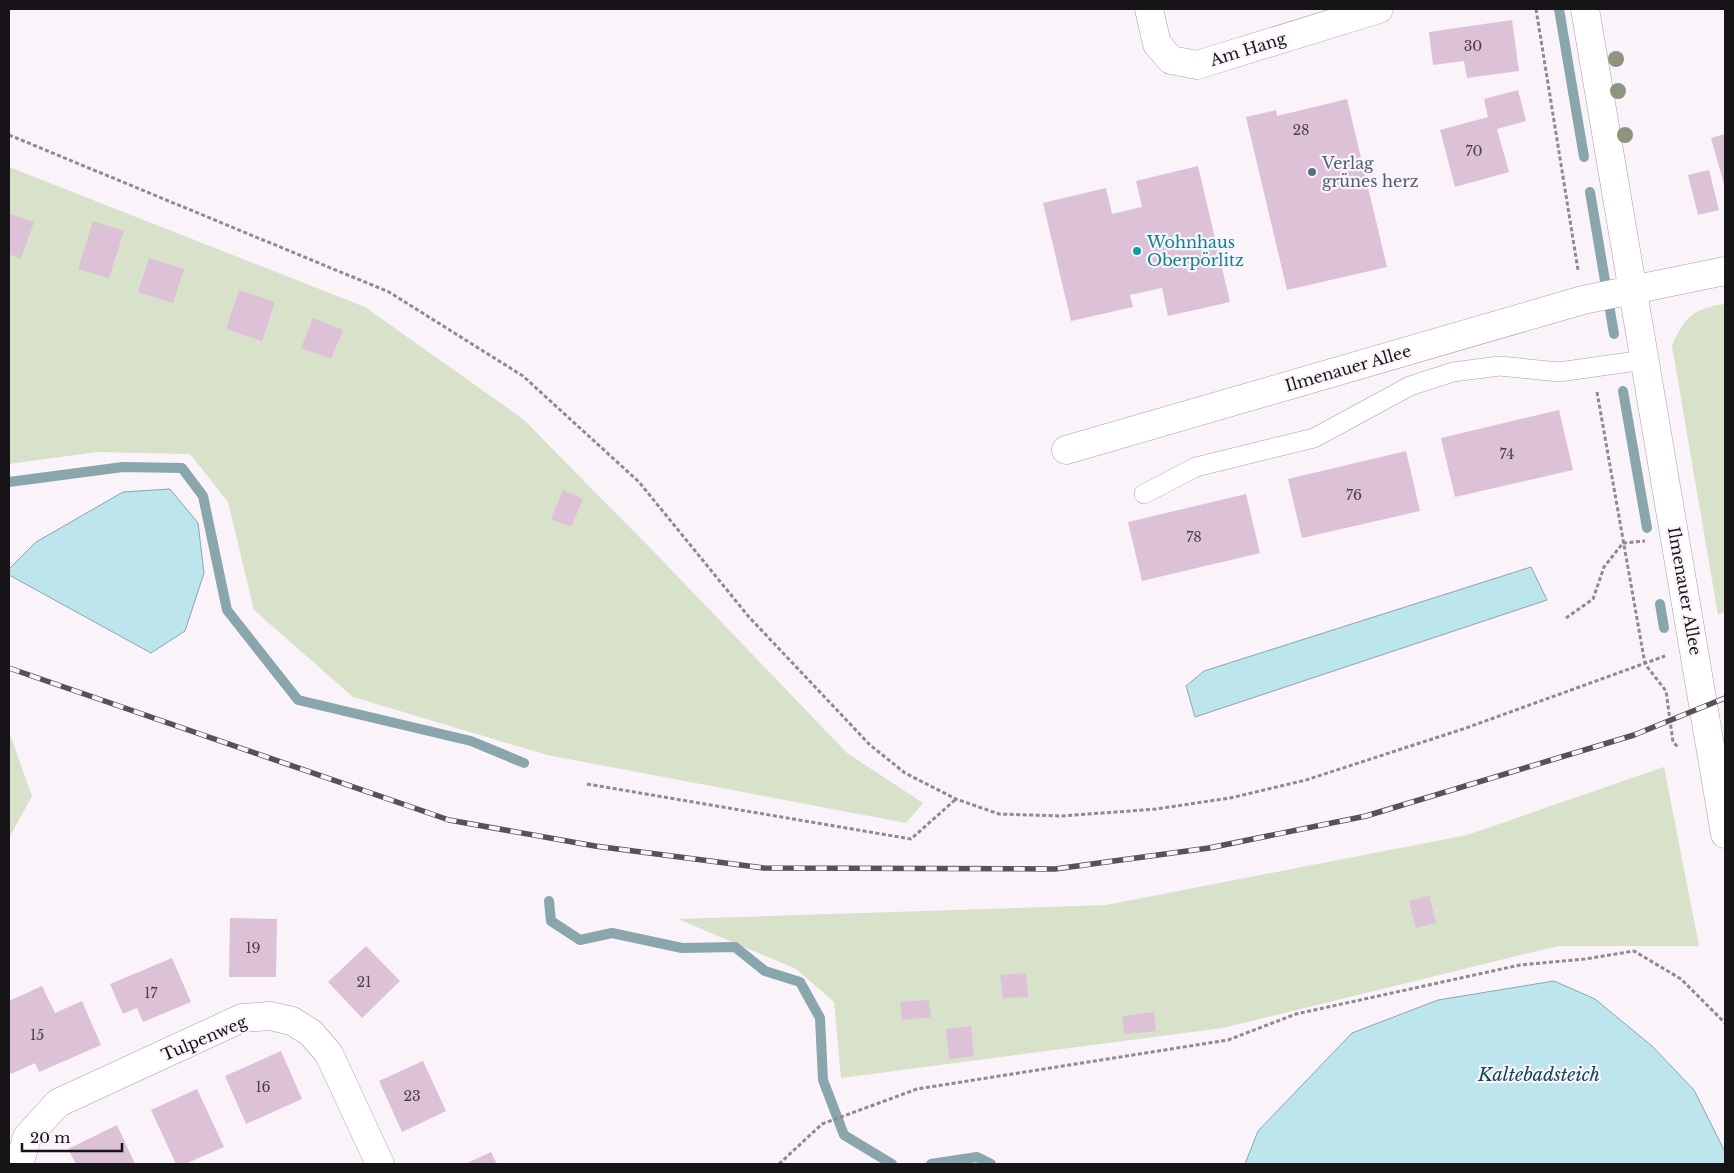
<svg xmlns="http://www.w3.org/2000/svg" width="1734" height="1173" font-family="'Libre Baskerville',serif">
<rect width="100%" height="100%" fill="#faf3fa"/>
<path fill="#d8e2cb" d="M9,167l356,140 158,112 136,138 188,196 76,50 -17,20 -359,-68 -194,-58 -99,-87 -26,-108 -38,-48 -93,-2 -88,12z
M1725,304v307l-7,4 -46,-269c12,-29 22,-38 53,-42z
M9,736l2,1 21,59 -23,42z
M1664,767l35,179h-141l-335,82 -382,50 -7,-76 -38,-33 -118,-50 428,-14 361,-70z"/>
<path fill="#bce5ed" stroke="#8aa6ad" d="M170,489l28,34 6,50 -19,58 -34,22 -142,-78v-6l27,-27 87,-50z
M1531,567l16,33 -352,117 -9,-31 18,-15z
M1554,981l41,18 57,47 42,44 31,62v12h-480l13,-33 94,-98 86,-33z"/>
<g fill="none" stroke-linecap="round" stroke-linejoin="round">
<path stroke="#8aa6ad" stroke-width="10" d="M1559,9l25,148
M1590,192l24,142
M1623,391l24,137
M9,482l114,-15 59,1 21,28 24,114 71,90 173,41 53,22
M1660,604l4,24
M549,901l2,20 29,19 32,-7 70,15 53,-1 30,24 35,11 20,36 3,62 21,55 48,29
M931,1164l46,-7 14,7"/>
</g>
<path fill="#ddc1d7" d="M1512,20l7,51 -52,7 -3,-17 -31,4 -4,-33z
M1518,90l8,31 -29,8 12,43 -54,15 -15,-57 48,-13 -4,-18z
M1347,99l40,168 -100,23 -41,-173 30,-7 1,6z
M1725,134v54l-14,-50z
M1198,166l32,136 -62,14 -6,-28 -32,7 3,12 -62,14 -28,-118 63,-15 6,26 30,-7 -6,-26z
M1709,170l10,40 -21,5 -10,-40z
M9,214l25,8 -13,37 -12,-5z
M93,221l31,10 -15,47 -31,-9z
M149,258l35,11 -11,34 -35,-11z
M239,290l36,12 -13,39 -36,-12z
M313,318l30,12 -12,29 -30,-11z
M1559,410l14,60 -118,27 -14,-59z
M1406,451l14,60 -118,27 -14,-59z
M563,490l20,9 -12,28 -20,-8z
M1246,494l14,59 -118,28 -14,-59z
M1429,896l7,27 -20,5 -7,-27z
M230,918l47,1 -1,58h-47z
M366,946l34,35 -38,37 -34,-36z
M172,958l19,44 -48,20 -6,-14 -14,6 -13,-30z
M1026,973l2,24 -25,1 -3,-23z
M42,986l13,27 27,-12 19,44 -62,27 -4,-9 -24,11 -2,-6v-67z
M929,1000l2,17 -29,3 -2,-18z
M1154,1012l2,19 -32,3 -2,-18z
M971,1026l3,30 -25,3 -3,-30z
M281,1051l21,48 -56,25 -21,-48z
M423,1061l23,50 -44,21 -23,-51z
M197,1089l27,58 -39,17h-9l-25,-54z
M117,1125l18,39h-59l-8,-15z
M491,1152l6,12h-32z"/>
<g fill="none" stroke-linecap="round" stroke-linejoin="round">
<g stroke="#a59fa6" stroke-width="20">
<path id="service" d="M1144,494l52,-27 118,-29 96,-52 43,-14 47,-6 59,6 85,-12"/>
</g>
<g stroke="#a59fa6" stroke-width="29">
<path id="minor" d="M1149,9l8,35 14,16 26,5 182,-56
M1066,450l517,-150 142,-29
M19,1164l8,-27 31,-34 184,-85 28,-2 22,5 19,12 18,21 51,110"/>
</g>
<g stroke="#a59fa6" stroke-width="29">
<path id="tertiary" d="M1585,9l140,825"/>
</g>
<path stroke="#8f8a8f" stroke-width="3" stroke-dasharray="4 2.5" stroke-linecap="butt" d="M1536,9l42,261
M9,135l380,157 134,84 116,106 110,135 121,128 35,28 51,26 43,15 63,2 94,-7 74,-11 76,-18 160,-52 199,-72
M1597,392l48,272 21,27 7,51 5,5
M1566,618l27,-19 11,-32 19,-24 22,-2
M587,784l324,55 45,-40
M779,1164l43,-40 95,-35 311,-49 68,-26 224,-49 65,-6 49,-8 47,28 44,44"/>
<use href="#service" stroke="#fff" stroke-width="19"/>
<use href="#minor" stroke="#fff" stroke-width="28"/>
<use href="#tertiary" stroke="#fff" stroke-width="28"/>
<g stroke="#565256" stroke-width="5.5">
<path id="rail" d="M9,668l440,152 146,26 169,22 291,1 154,-21 157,-32 268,-81 91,-37"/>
</g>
<use href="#rail" stroke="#faf3fa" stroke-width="4" stroke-dasharray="11" stroke-linecap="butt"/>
</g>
<g fill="#8e947e">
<circle cx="1616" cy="59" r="8"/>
<circle cx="1618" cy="91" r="8"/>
<circle cx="1625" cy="135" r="8"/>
</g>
<circle fill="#5c6f8a" stroke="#faf3fa" stroke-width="2" cx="1312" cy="172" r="5"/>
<circle fill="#0f9aa8" stroke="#faf3fa" stroke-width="2" cx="1137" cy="251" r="5"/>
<g text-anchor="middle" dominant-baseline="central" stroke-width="4.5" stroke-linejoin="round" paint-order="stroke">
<g font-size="14" fill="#483f47">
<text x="1473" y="46">30</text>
<text x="1301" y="130">28</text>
<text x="1474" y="151">70</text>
<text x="1507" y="454">74</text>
<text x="1354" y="495">76</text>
<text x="1194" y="537">78</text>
<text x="253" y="948">19</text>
<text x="364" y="982">21</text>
<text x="151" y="993">17</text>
<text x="37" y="1035">15</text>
<text x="263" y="1087">16</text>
<text x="412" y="1096">23</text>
</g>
<g font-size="16" fill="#171417" stroke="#faf3fa">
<text transform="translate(1248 49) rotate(-17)">Am Hang</text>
<text transform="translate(1348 368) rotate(-16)">Ilmenauer Allee</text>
<text transform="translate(1685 591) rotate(80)">Ilmenauer Allee</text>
<text transform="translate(204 1038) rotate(-23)">Tulpenweg</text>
</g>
<g font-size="16" fill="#4e5e75" stroke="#faf3fa" text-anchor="start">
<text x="1322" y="163">Verlag<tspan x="1322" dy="18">grünes herz</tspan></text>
</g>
<g font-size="16" fill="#0d838f" stroke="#faf3fa" text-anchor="start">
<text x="1147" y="242">Wohnhaus<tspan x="1147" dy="18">Oberpörlitz</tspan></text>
</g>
<g font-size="18" font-style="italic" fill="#0f4953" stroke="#faf3fa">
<text x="1539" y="1075">Kaltebadsteich</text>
</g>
</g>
<rect width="1734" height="1173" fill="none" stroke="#171417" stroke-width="20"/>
<path d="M22 1143v8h100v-8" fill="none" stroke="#171417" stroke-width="2.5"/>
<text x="30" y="1143" font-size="15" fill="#171417" stroke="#faf3fa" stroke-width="4" paint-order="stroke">20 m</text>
</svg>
